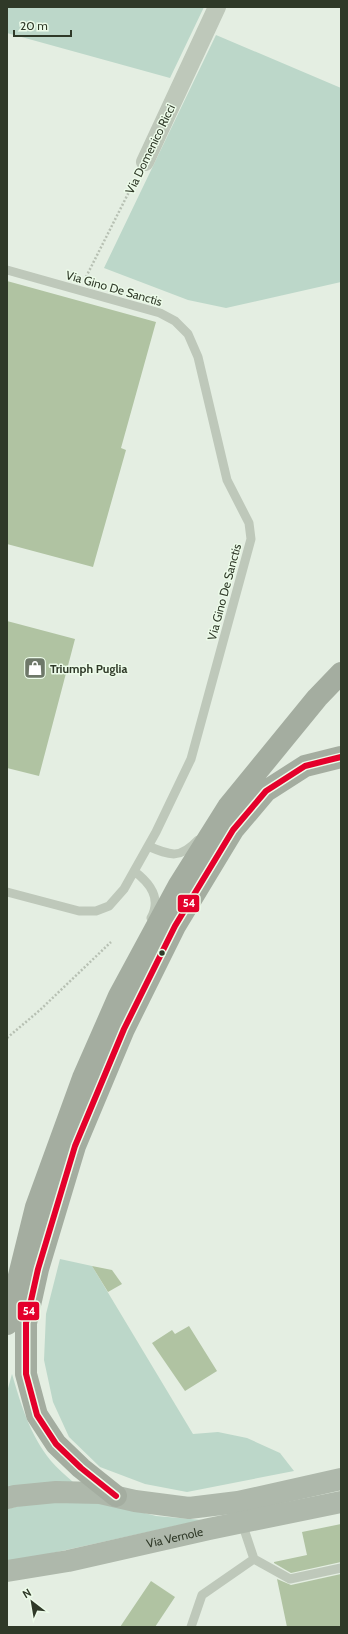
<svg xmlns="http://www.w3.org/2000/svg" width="348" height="1634" font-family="Cabin,sans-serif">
<rect width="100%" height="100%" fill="#e4eee2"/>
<path fill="#bcd7c9" d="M7,7h197l-34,71 -163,-45z
M216,35l125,53v194l-115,26 -38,-8 -84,-32z
M60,1259l32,7 101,168 25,-2 29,6 33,15 14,18 -107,21 -42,-8 -45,-17 -31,-30 -16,-35 -9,-42 2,-46z
M12,1374c9,31 18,61 39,87 6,7 14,14 22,21l-66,9v-99z
M78,1501l40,5 38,10 46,4 -195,43v-54l25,-6z"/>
<path fill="#b0c3a2" d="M7,281l149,41 -35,126 5,2 -33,117 -86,-23z
M7,621l68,18 -36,137 -32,-8z
M92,1266l20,4 10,14 -14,8z
M189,1326l28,45 -32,20 -33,-48 20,-13 3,4z
M341,1524v38l-50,11 -17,-10v-1l33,-7 -5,-23z
M341,1574v53h-54l-10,-48 14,6z
M151,1581l24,16 -20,30h-35z"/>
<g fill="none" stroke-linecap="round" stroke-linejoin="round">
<path stroke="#b7c0b3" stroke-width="2.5" stroke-dasharray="2 2" stroke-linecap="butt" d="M86,277l50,-99
M7,1038l33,-28 71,-68"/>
<path stroke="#bec8ba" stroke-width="9" d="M7,270l153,43 15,8 13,13 10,23 29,123 22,43 2,16 -60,220 -35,73 -32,57 -15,17 -13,5h-17l-72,-19
M148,846c23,10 32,13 50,-6
M134,871c16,12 28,27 17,47
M242,1523l12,36 36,20 51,-11
M191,1627l11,-32 52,-36"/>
<path stroke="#bec8ba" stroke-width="18" d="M145,162l72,-155"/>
<g stroke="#aeb8ab" stroke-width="22">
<path d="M7,1498l8,-2 41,-4 44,1 35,8 54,7 49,-6 103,-23"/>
<path id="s1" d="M7,1571l61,-10 141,-32 132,-27"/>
</g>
<path stroke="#a4ada0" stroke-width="22" d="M7,1324l29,-117 47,-129 36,-82 60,-111 49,-78 89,-109 24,-25
M116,1496l-35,-28 -25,-24 -19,-29 -11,-41v-51l12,-54 37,-123 49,-117 51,-103 58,-96 33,-39 39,-25 36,-9"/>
<g stroke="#ecfbe9" stroke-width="9">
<path id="bus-1" d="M116,1496l-35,-28 -25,-24 -19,-29 -11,-41v-51l12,-54 37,-123 49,-117 51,-103 58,-96 33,-39 39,-25 36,-9"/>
</g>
<use href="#bus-1" stroke="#e4002b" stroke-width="6"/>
</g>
<defs>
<g id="shop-square" transform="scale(1.15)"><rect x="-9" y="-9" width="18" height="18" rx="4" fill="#6e7869" stroke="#ecfbe9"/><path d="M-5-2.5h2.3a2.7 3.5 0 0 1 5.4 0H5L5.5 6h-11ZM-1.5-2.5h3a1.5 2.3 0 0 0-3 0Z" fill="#fff"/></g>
</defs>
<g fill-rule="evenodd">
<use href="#shop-square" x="35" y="668"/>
</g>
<circle fill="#2f3928" stroke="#ecfbe9" stroke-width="1.5" cx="162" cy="953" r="3.5"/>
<g text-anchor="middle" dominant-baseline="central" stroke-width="3" stroke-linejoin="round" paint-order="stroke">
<g font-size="12" fill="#2f3928" stroke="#ecfbe9">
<text transform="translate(150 149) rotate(-64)">Via Domenico Ricci</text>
<text transform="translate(114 288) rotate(16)">Via Gino De Sanctis</text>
<text transform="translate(224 592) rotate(-75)">Via Gino De Sanctis</text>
<text stroke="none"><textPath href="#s1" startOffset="171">Via Vernole</textPath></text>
</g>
<g font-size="12" font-weight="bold" fill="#2f3928" stroke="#ecfbe9" text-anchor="start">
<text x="50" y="668">Triumph Puglia</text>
</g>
</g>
<g stroke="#ecfbe9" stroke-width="1.5">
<rect x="177" y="894" width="23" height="19" rx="4" fill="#e4002b"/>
<rect x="17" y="1301" width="23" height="20" rx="4" fill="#e4002b"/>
</g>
<g font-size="11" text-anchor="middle" font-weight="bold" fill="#fff">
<text x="189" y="907">54</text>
<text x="29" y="1315">54</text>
</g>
<rect width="348" height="1634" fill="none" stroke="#2f3928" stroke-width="16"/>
<g transform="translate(32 1602) rotate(329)" stroke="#ecfbe9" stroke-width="3" paint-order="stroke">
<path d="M0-3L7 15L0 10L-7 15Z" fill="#2f3928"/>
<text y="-6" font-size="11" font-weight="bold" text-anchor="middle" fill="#2f3928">N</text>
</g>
<path d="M14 30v6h57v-6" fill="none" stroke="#2f3928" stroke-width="2"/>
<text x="20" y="30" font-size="12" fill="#2f3928" stroke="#ecfbe9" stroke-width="3" paint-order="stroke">20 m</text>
</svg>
